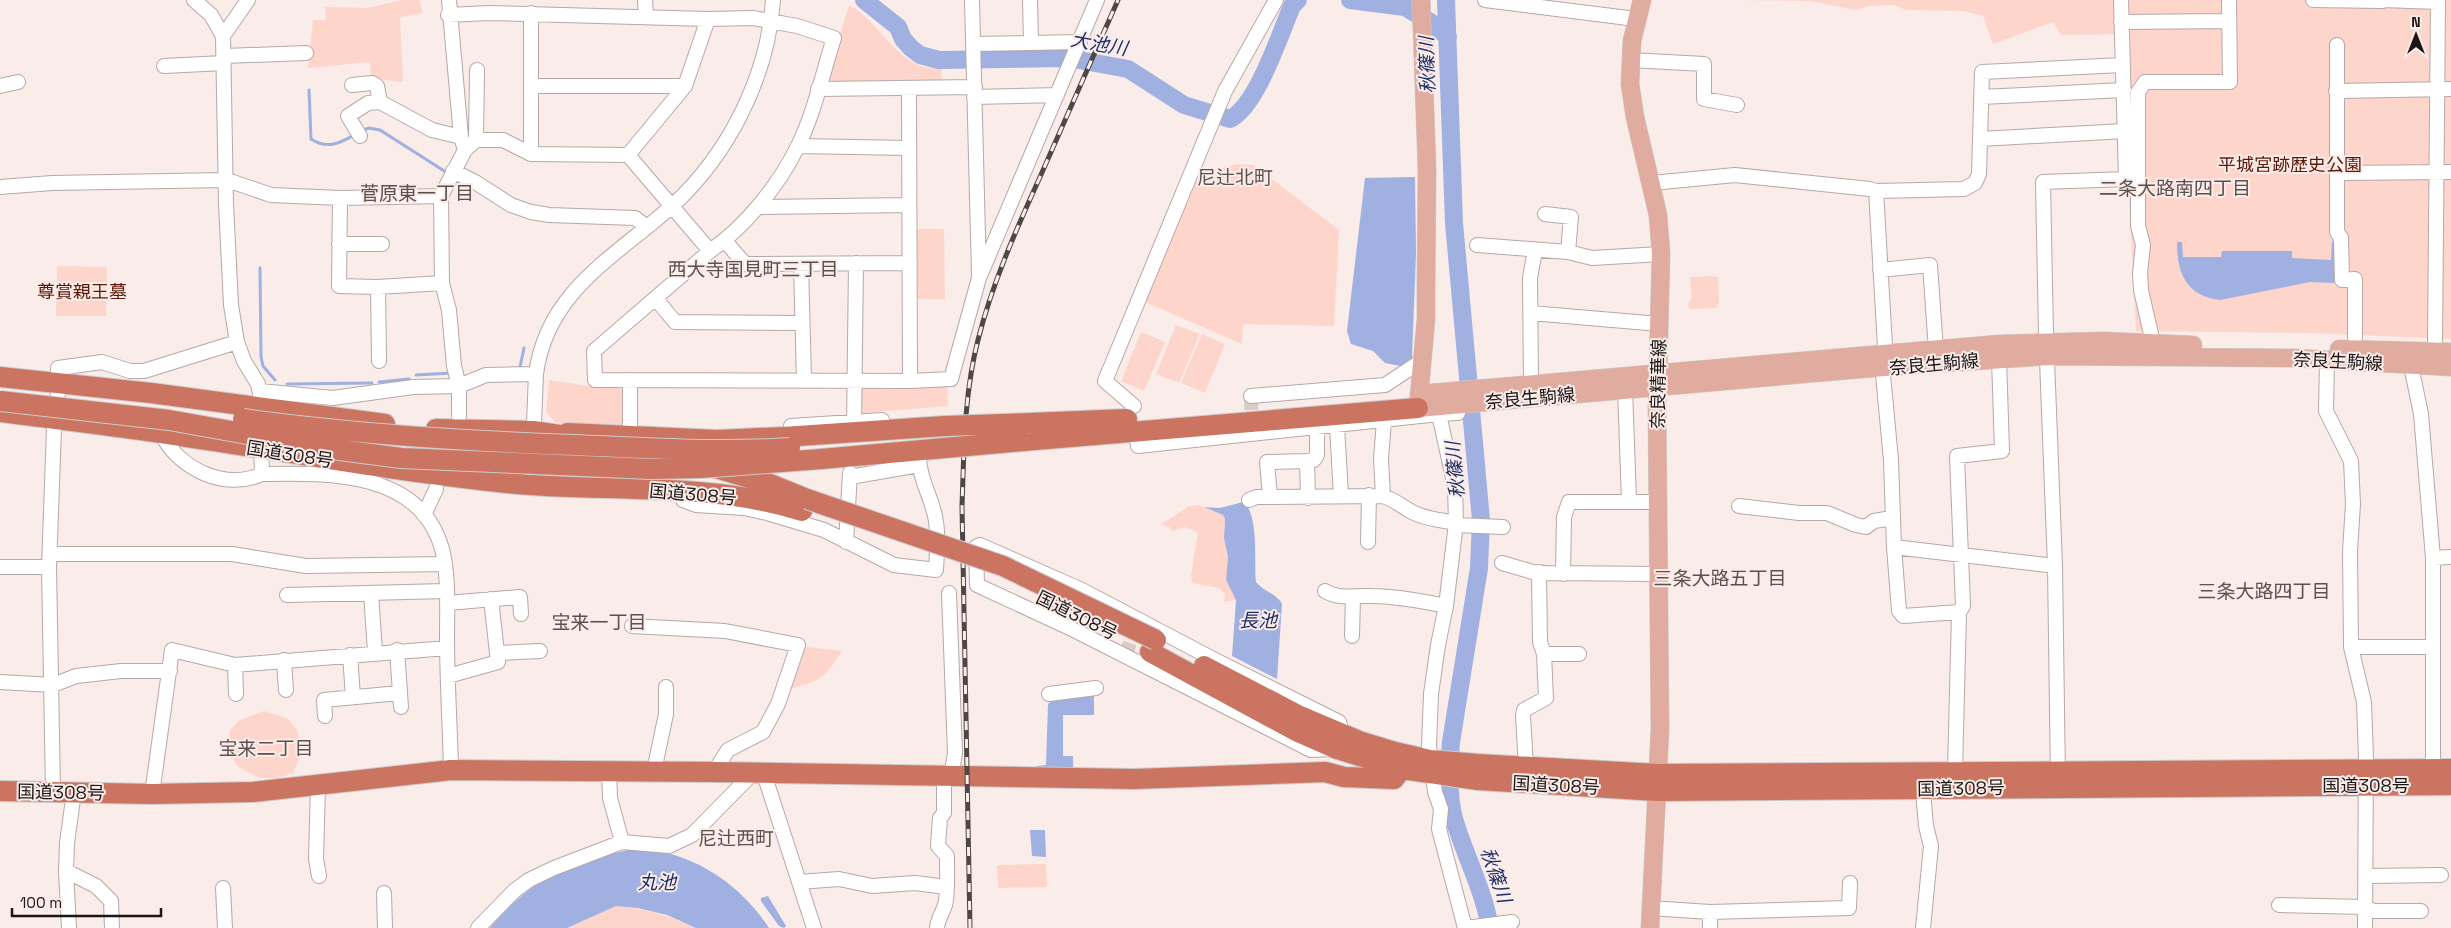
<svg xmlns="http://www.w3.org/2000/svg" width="2451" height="928" font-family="'Space Grotesk','Noto Sans JP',sans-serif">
<rect width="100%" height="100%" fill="#f9ece9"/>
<path fill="#fed5cb" d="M401,0h18l4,13 -23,4 3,65 -32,-4 -1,-16 -62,6 5,-48h13l-1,-13 43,1z
M1740,0h711v339l-140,-6 -175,-2 -8,-154 -3,-143 -64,1 -8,-13 -60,22 -10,-28 -20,-5 -57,-1 -12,-5 -25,1 -14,4 -43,-9z
M849,5c34,18 49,68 93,63l-1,13 -110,2 -4,-7z
M1237,164l16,1 86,65 -5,96 -91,-2 -1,20 -97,-42 52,-121 11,-9z
M914,229h30l1,70h-31z
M57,266l50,1 -1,49h-50z
M1709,276l9,1 1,26 -3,5 -26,1 -2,-5 4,-6 -2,-21z
M1176,325l24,9 -21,49 -23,-9z
M1141,332l24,10 -21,49 -23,-10z
M1202,334l23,10 -20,49 -24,-10z
M549,380l39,6h33l5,6v27l-6,7 -64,-3 -10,-11z
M858,384h89l1,22 -85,7 -5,-4z
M1198,505l25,10 3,4 -2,8 4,30 -2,23 10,20 -12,2 1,-8 -6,-6 -26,-5 -2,-7 7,-44 -13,-5 -13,4 -3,-4 -8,-3 27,-17z
M805,647l37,4c-19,28 -20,29 -53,38z
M264,711l23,7 10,12 5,21 -9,22 -14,5h-20l-22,-12 -9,-18 2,-18 10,-10z
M1046,864l1,23 -49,1 -1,-23z
M616,906c29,2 53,10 80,22h-129z"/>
<path fill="#9fb0e1" d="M1415,177l1,76 -4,105 -6,9 -21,-4 -12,-12 -22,-7 -4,-13 18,-153z
M2177,242h5l1,15h38l1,-6h70v7l39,2 1,-18h8l-2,38 -4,3 -24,-1 -90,18c-34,-4 -43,-27 -43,-58z
M1243,502c16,10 11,62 13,80 8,10 20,11 26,22l-5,75 -45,-23 4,-56 -10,-20 2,-23 -4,-19 1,-19 -2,-4 -19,-8 16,1z
M1094,692v23h-31v41h10v14h-37v-4l10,-1 2,-61 3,-3z
M1030,830h15l1,27 -14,-1z
M628,850c12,0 24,0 35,2 44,10 82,39 106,76h-73l-29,-13 -29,-7 -22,-2 -49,22h-77c43,-50 75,-64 138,-78z
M768,896l18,30 -2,2 -5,-2 -18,-25v-3z"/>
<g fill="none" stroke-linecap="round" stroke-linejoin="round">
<path stroke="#9fb0e1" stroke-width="3" d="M309,90l2,49c17,11 29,4 45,-5
M361,131l8,-3 11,2 69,44
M260,268l1,89 2,9 12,14
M517,369l3,-2 4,-19
M416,375l36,-2
M379,382l30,-3
M287,384l85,-1"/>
<path stroke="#9fb0e1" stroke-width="18" d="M864,0l34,27 5,12 8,9 9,7 19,5 129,-2 60,11 56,36 46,14c27,-13 50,-85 62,-113l6,-6
M1350,0l55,7 25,15 18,15
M1446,0l8,223 27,297 -2,48 -28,174c-2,24 -3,58 4,80 11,36 29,69 35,106"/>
<path stroke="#d8ccc9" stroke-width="14" stroke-dasharray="14 7" stroke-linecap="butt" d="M1251,396l1,34
M1048,618l10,-33
M1125,656l13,-34"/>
<g stroke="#b5a9a7" stroke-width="16">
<path id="minor" d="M194,0l17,15 12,21 3,168 5,101 6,37 7,19 14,23 5,24v8
M449,0l12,137 4,13 -24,46 1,87 7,27 5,56 5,20v30
M645,0l1,17
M972,0l7,275
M1030,0l1,42
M1485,0l151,19
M2313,0l70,1
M2382,0l56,2 -3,339
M531,13v141
M448,15l41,-2 219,6 45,-1 44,8 37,12c-11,34 -20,76 -36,108 -19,39 -53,81 -88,105l-116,100 1,29 315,1 41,-2 28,-101 118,-278
M2121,22l108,-1
M223,36l25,-36
M973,44l107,-2
M2337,45v187l4,6 1,42 13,-1v58
M224,56l82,-3
M1630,60l74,4v35l33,6
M164,66l60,-3
M352,85l20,-2 5,3 3,16
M0,86l18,-4
M531,86h154
M909,88l1,293
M818,89l157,-2
M2336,91l115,-2
M974,97l83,-2
M1981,97l143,-7
M360,136l-12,-20 20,-13 12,-1 52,28 29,7
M1980,139l145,-8
M476,140l1,-70
M798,146l111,2
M465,150l11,-10h27l28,14 97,1 82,96
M628,155l57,-69 23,-67
M453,171l22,11 36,23 20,7 18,3 86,3 12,9
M2337,173l114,-1
M1652,183l83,-8 135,14 6,2 88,-2 11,-6 4,-9 3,-102 140,-7
M0,187l52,-4 175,-3 44,15 69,3 101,-2
M1876,191l9,155 -2,29 8,85 3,87 161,19
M340,198l-1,88 39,1 64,-4
M759,207l150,-2
M1545,214l26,3 -3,35
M725,241l20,23 165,-1
M339,244h43
M1477,245l91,7 24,6 69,-4
M801,264l3,117
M1880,270l50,-5 6,85
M378,287l1,74
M656,299l19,23 127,1
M1531,313l128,11
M2151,334l-10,-44 -1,-17 3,-28 -5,-19v-134l7,-10h85l-1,-82
M2327,359l-1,52 25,50 2,43 -3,47 1,96 13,55 2,56 -1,170
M2411,366l10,48 12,144v219
M1531,385l-1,-107 5,-28
M1625,389l4,111
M260,391l73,7 80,-11 46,-1 27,-11 50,-1
M1251,396l134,-11 38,-25
M1134,406l-29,-25 120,-290 51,-91
M1458,413l-19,1 16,73 1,36 -10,83 -8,39 -7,49 -2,52 6,46 6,17 -2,20 26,99
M791,426l91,-6
M1337,426l4,70
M854,427l2,-164
M161,433c17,36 64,58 101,41
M630,436v-56
M261,440l1,34c65,-1 158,-4 180,75 7,28 5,59 5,88 0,44 3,88 4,133
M1137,440l1,6 301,-32
M1307,461l7,-1 3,-5v-27
M532,473l4,-99c11,-83 79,-117 136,-168 57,-52 96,-130 101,-206
M850,477l69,-12
M682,493l1,7 13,5 48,3 23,5 57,17 70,35 42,5c1,-20 3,-40 -2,-58 -5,-20 -13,-30 -15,-52
M1383,496l-2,-37 3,-38
M1270,497l-3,-35 40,-1 1,37
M1249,500l7,-3 127,-1c12,4 18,10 29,16 13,7 29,8 44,11
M1739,506l60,7h28l29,12 10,2 8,-6 18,-3
M424,515l12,-26
M1456,525l47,2
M846,542l4,-69
M1368,542l1,-47
M1894,547l5,64 4,5 56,-4
M51,554h181l74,12 139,-2
M2433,558l18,-1
M1502,563l31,9 13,1 113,1
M0,567h49
M1539,572l1,70 4,12
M1563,574l1,-57 5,-15h90
M1325,591c15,9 30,4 46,5 25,0 51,5 75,10
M371,593l4,59
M949,593l6,160 -4,24
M287,595l159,-4
M447,603l73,-6 1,17
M632,626l93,5 73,14 -20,59 -15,28 -35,18 -14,22
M1352,636l1,-39
M2351,647h82
M397,650l4,57
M499,653l41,-2
M350,655l3,42
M284,660l2,30
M235,665l1,29
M448,676l50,-14 -7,-63
M0,682l53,3 23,-9 45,-5h49
M1049,694l47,-6
M325,716l-1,-16 75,-7
M1332,749l-21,1 -237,-120 -97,-45 -1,-38 4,-2 102,45 133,70 124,62 4,12
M1526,766l-3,-50 1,-6 22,-12 -2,-44h35
M609,770l1,28 12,44
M654,771l12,-57v-27
M1955,772l4,-160 4,-6 -6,-150 45,-5 -3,-93
M764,774l50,154
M1922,780l4,46 5,20 -8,82
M2058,781l-3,-215 -9,-232 -3,-152 83,-3 -5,-179
M318,786l-2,73 3,17
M53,791l-4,-224 5,-138 5,-46 -1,-15 44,-6 28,9h14l93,-29
M74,792l-7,51 -1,28 30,15 15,15 1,27
M152,794l20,-144 63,15 212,-17
M66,871l3,57
M2366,876l75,-1
M799,882l40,-3 33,7 43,-3 31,4
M223,888l2,40
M384,893l1,35
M2279,905l87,2 7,4h48
M1650,908l60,4 139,-4 1,-25
M478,928l36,-37 15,-11 25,-12 68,-26 47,4 23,-11 61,-62
M937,928c1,-10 5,-14 8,-23 3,-9 2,-37 2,-49l-9,-10 2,-28 4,-5v-36
M1466,928l46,-6
M1710,928v-16"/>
</g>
<g stroke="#cdcccc" stroke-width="19">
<path id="major" d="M1421,0l6,169 -1,118v32l-8,89 466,-41 164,-11 246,2 157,9
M1642,0l-10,41 -2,43 5,33 23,98 3,39 -4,152 3,323 -10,199
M2339,349l112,3
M1419,394l580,-50 104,-3 90,4"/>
</g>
<g stroke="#cdcccc" stroke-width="22">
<path id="highway" d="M0,377l151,16 234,31
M0,412c54,7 108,13 161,21 116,17 230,38 346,50 97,10 200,-2 295,28
M1030,423l97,-4
M436,429l97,2 46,7
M567,433l150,7 66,-3 162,-11
M1023,441l395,-33
M821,459l124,-11
M712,467l58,17 37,15
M1150,652l146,79 41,18 65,20 76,11 179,11 794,-6
M1204,666l96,50 59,25 36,11 35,8 48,4 180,10 793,-5
M0,791l152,3 101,-2 198,-22 263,2 420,7 191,-7 19,5 50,2 8,-10"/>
</g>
<use href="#minor" stroke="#fff" stroke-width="14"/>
<use href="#major" stroke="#e0aca0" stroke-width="18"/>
<use href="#highway" stroke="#cb7461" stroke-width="20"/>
<g stroke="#4d4745" stroke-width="5">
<path id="rail" d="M970,928l-8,-422c2,-55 2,-112 16,-166 14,-56 38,-110 62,-163 26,-59 52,-118 78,-177"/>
</g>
<use href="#rail" stroke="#f9ece9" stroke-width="3" stroke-dasharray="9" stroke-linecap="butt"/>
<g stroke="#cdcccc" stroke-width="22" stroke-linecap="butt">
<path id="highway-bridge" d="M0,401l169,19 163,29 69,9 250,11 50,-1 120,-9
M243,419c110,15 220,22 331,26 72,3 144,8 216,3
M945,426l85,-3
M945,448l78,-7
M807,499l196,67 153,74"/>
</g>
<use href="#highway-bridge" stroke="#cb7461" stroke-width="20"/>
</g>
<g text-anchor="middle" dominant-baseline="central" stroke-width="4" stroke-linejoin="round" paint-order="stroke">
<g font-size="18" fill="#5c1708" stroke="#f9ece9">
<text x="2290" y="164">平城宮跡歴史公園</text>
<text x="82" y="291">尊賞親王墓</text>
</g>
<g font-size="18" fill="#1b1716" stroke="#f9ece9">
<text transform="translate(2338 361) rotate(3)">奈良生駒線</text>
<text transform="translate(1934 364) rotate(-5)">奈良生駒線</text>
<text transform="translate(1658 384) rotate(-89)">奈良精華線</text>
<text transform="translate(1530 398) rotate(-5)">奈良生駒線</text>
<text transform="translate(290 454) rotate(9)">国道308号</text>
<text transform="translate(693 494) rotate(5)">国道308号</text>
<text transform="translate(1077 615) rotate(26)">国道308号</text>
<text transform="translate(1556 785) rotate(3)">国道308号</text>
<text x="2366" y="785">国道308号</text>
<text transform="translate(1961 788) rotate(-1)">国道308号</text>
<text transform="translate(61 792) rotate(1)">国道308号</text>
</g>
<g font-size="19" font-style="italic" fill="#202e69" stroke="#f9ece9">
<text transform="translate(1099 44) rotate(10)">大池川</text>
<text transform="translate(1427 65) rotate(-92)">秋篠川</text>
<text transform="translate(1455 470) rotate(-95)">秋篠川</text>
<text x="1258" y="620">長池</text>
<text transform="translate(1496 875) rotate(71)">秋篠川</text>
<text x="657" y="882">丸池</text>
</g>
<g font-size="19" fill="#5b514e" stroke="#f9ece9">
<text x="1235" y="177">尼辻北町</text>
<text x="2175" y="188">二条大路南四丁目</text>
<text x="417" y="193">菅原東一丁目</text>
<text x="753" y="269">西大寺国見町三丁目</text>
<text x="1720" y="578">三条大路五丁目</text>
<text x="2264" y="591">三条大路四丁目</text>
<text x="599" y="622">宝来一丁目</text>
<text x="266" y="748">宝来二丁目</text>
<text x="736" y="838">尼辻西町</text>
</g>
</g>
<g transform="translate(2416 35)" stroke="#f9ece9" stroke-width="4" paint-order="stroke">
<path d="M0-4L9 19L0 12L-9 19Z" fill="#1b1716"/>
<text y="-8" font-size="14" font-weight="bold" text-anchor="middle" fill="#1b1716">N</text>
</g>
<path d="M12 908v8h149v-8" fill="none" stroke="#1b1716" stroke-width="2.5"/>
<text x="20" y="908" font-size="15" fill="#1b1716" stroke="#f9ece9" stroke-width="4" paint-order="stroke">100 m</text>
</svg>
